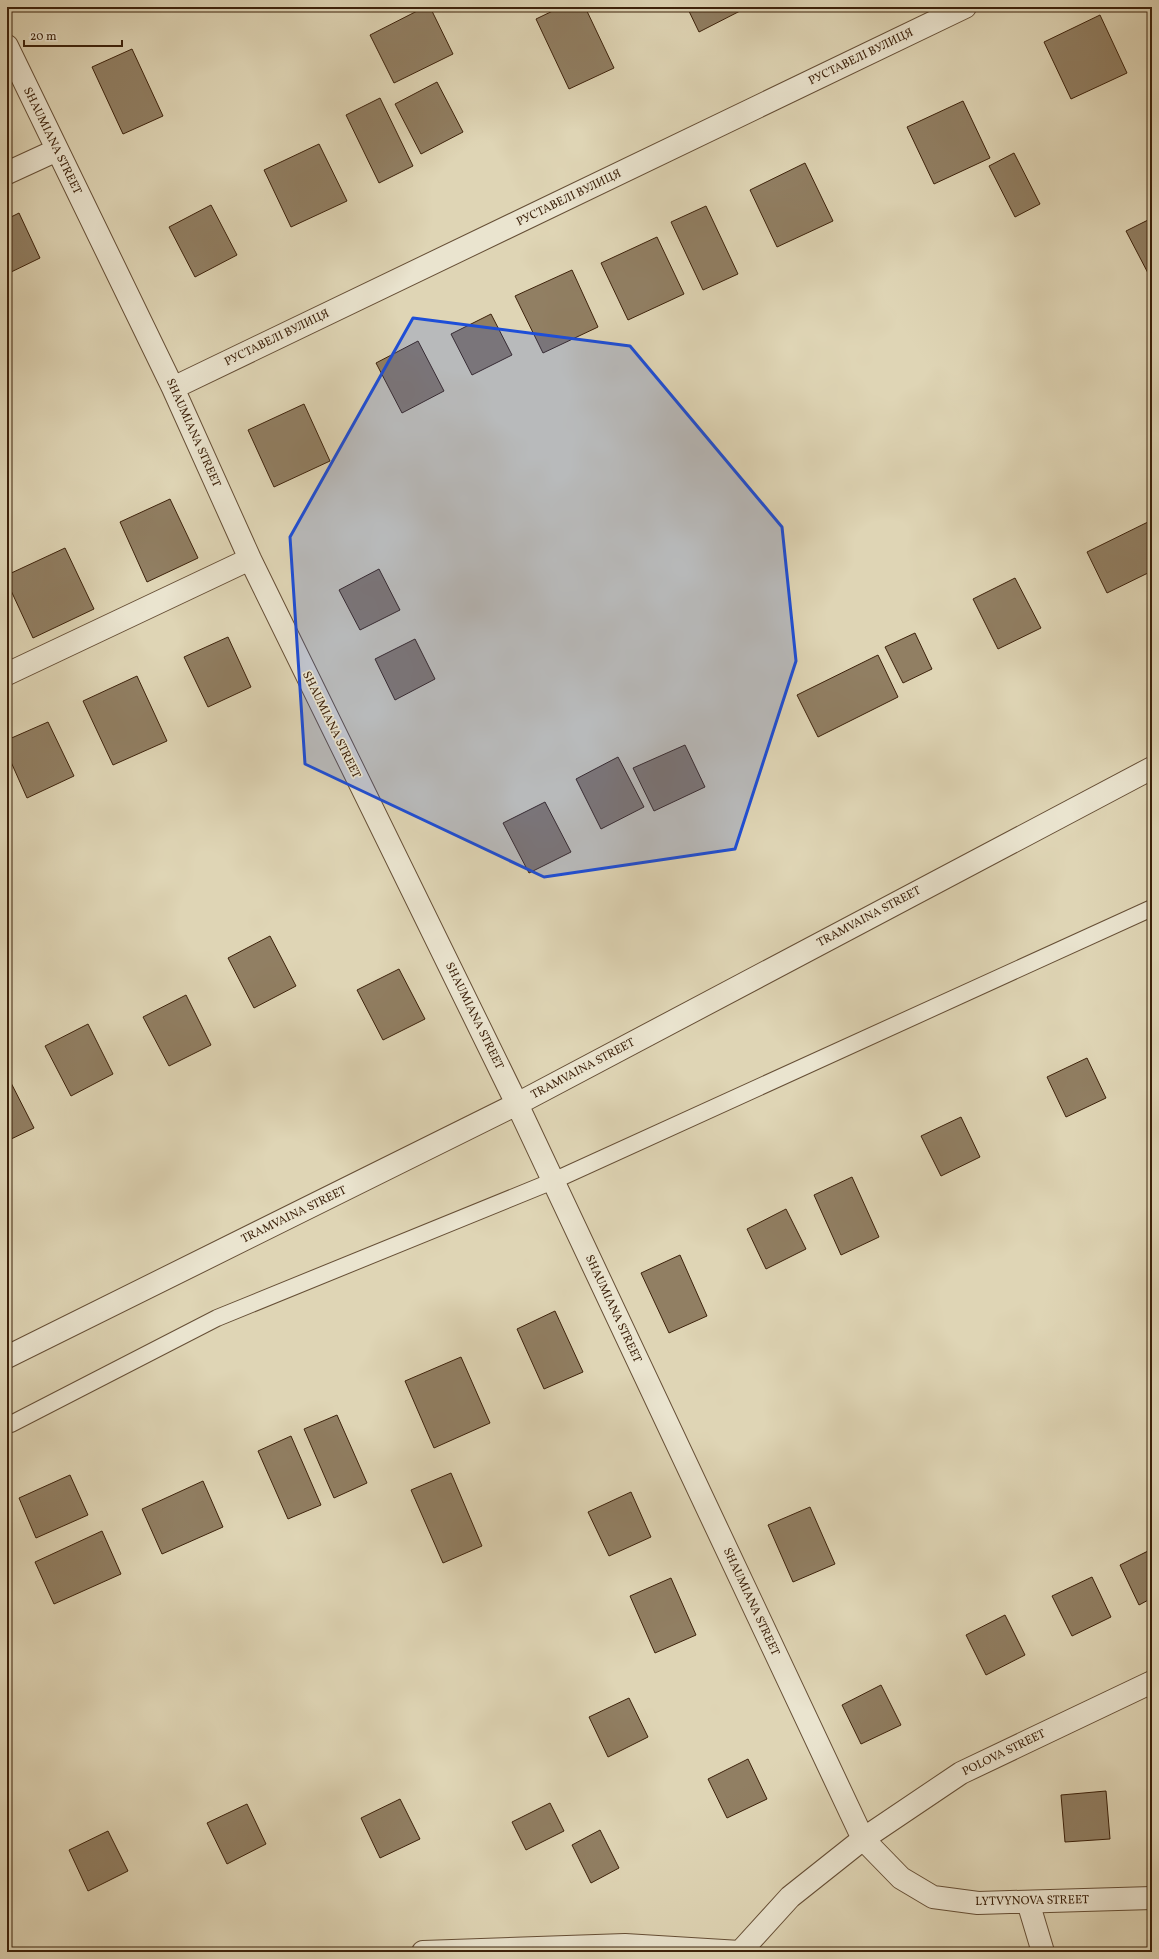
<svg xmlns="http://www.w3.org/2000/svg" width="1159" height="1959" font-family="Vollkorn,serif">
<rect width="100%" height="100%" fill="#dfd5b5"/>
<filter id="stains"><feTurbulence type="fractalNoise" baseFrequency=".005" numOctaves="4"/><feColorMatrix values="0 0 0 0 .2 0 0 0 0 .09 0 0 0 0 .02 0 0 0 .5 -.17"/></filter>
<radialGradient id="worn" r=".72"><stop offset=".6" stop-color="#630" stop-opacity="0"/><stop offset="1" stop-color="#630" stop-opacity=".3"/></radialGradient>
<path fill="#917f63" stroke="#3d220b" d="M425,7h5l23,47 -59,29 -24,-48z
M561,7h24l29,61 -45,21 -33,-70z
M687,7h53l2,3 -43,22z
M1100,15l27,58 -56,26 -27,-57z
M132,49l31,67 -40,18 -31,-67z
M437,82l26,50 -42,22 -26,-50z
M380,98l33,68 -34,17 -33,-68z
M963,101l27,57 -56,26 -27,-57z
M319,144l28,57 -56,26 -27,-57z
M1014,153l26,51 -25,13 -26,-51z
M805,163l28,58 -56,26 -27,-57z
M211,205l26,50 -42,22 -26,-50z
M706,206l32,68 -35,16 -32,-68z
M19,213l21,45 -33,16v-55z
M1152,218v55l-3,2 -23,-44z
M657,237l27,57 -56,26 -27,-57z
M572,270l26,57 -55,26 -28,-57z
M491,314l21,41 -40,20 -21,-41z
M418,341l26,50 -42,22 -26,-50z
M304,404l26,57 -56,26 -26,-57z
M170,499l28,59 -51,24 -27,-60z
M1152,520v51l-45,22 -20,-41z
M65,548l29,61 -61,29 -26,-56v-7z
M379,569l21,41 -40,20 -21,-40z
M1015,578l26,50 -43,21 -25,-50z
M915,633l17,36 -29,14 -18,-36z
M228,637l23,50 -43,20 -24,-50z
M415,639l20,40 -40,21 -20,-41z
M878,655l20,42 -80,40 -21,-42z
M137,676l30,65 -54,24 -30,-64z
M48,722l26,54 -47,22 -20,-45v-13z
M685,745l20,42 -51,24 -21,-43z
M618,757l26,50 -43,22 -25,-50z
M545,802l26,50 -42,21 -26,-50z
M270,936l26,50 -42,22 -26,-50z
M399,969l26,50 -42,21 -26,-50z
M186,995l25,50 -42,21 -26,-49z
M88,1024l25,50 -42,22 -26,-50z
M1087,1058l19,40 -40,19 -19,-40z
M7,1075l27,53 -27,13z
M961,1117l19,40 -39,19 -20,-40z
M852,1177l27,60 -38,18 -27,-60z
M786,1209l20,40 -40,20 -19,-40z
M680,1255l27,61 -38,17 -28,-60z
M555,1311l28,61 -39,17 -27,-60z
M461,1357l29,66 -56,25 -29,-67z
M337,1415l30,68 -33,15 -30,-69z
M291,1436l30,69 -33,14 -30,-68z
M451,1473l31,73 -39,17 -32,-73z
M70,1475l18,40 -52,23 -17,-40z
M203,1481l20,46 -61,27 -20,-45z
M631,1492l20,45 -42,19 -21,-44z
M810,1507l25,57 -42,18 -25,-57z
M102,1531l19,43 -67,30 -19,-42z
M1152,1549v49l-13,7 -19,-40z
M1092,1577l19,40 -39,19 -20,-40z
M671,1578l25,57 -41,18 -25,-57z
M1005,1615l20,40 -39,20 -20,-40z
M881,1685l20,40 -40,19 -19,-39z
M629,1698l19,39 -40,20 -19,-40z
M748,1759l19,40 -40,19 -19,-39z
M1106,1791l4,48 -45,3 -4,-47z
M400,1799l20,40 -40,19 -19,-40z
M550,1803l14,28 -38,19 -14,-28z
M247,1804l19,40 -39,20 -20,-41z
M600,1830l19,38 -28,15 -19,-38z
M108,1831l20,40 -40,20 -19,-41z"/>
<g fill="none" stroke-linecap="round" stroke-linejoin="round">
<g stroke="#664f36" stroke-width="18">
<path id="lane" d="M7,1423l4,1 206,-106 336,-137 599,-273"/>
</g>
<g stroke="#664f36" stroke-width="24">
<path id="street" d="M7,46l166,342 77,171 267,545 346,735 38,39 32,19 45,6 174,-5
M7,173l50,-23
M173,388l792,-381
M7,674l243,-115
M7,1357l510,-253 635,-336
M1028,1902l15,50
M423,1952l202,-7 115,7
M740,1952l50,-55 73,-58 98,-66 191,-91"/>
</g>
<use href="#lane" stroke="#eae4cf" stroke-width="16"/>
<use href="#street" stroke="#eae4cf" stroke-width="22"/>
</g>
<path fill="#1d4ed8" fill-opacity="0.2" stroke="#1d4ed8" stroke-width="3" stroke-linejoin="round" d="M413,318l217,28 152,181 14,134 -61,188 -191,28 -239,-113 -15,-227z"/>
<g text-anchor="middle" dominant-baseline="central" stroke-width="3.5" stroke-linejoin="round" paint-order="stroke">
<g font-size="12" fill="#3d220b" stroke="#eae4cf">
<text transform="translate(861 57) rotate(-26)">РУСТАВЕЛІ ВУЛИЦЯ</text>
<text transform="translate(52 141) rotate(64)">SHAUMIANA STREET</text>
<text transform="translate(569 198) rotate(-26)">РУСТАВЕЛІ ВУЛИЦЯ</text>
<text transform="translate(277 338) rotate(-26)">РУСТАВЕЛІ ВУЛИЦЯ</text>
<text transform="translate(193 433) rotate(66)">SHAUMIANA STREET</text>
<text transform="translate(331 725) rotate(64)">SHAUMIANA STREET</text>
<text transform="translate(869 917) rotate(-28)">TRAMVAINA STREET</text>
<text transform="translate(474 1016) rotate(64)">SHAUMIANA STREET</text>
<text transform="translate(583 1069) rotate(-28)">TRAMVAINA STREET</text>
<text transform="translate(294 1215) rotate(-26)">TRAMVAINA STREET</text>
<text transform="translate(613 1309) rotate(65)">SHAUMIANA STREET</text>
<text transform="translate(751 1602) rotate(65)">SHAUMIANA STREET</text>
<text transform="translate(1004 1753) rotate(-26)">POLOVA STREET</text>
<text transform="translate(1032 1901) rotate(-1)">LYTVYNOVA STREET</text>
</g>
</g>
<rect width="1159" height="1959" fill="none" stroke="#dfd5b5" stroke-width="24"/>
<rect x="8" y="8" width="1143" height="1943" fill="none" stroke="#3d220b" stroke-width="2"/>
<rect x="12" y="12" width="1135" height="1935" fill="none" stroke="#3d220b"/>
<path d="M24 40v6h98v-6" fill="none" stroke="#3d220b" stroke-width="2"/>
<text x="30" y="40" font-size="12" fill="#3d220b" stroke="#eae4cf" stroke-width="3" paint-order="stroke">20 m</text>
<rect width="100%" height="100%" filter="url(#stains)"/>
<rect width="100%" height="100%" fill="url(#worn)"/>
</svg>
